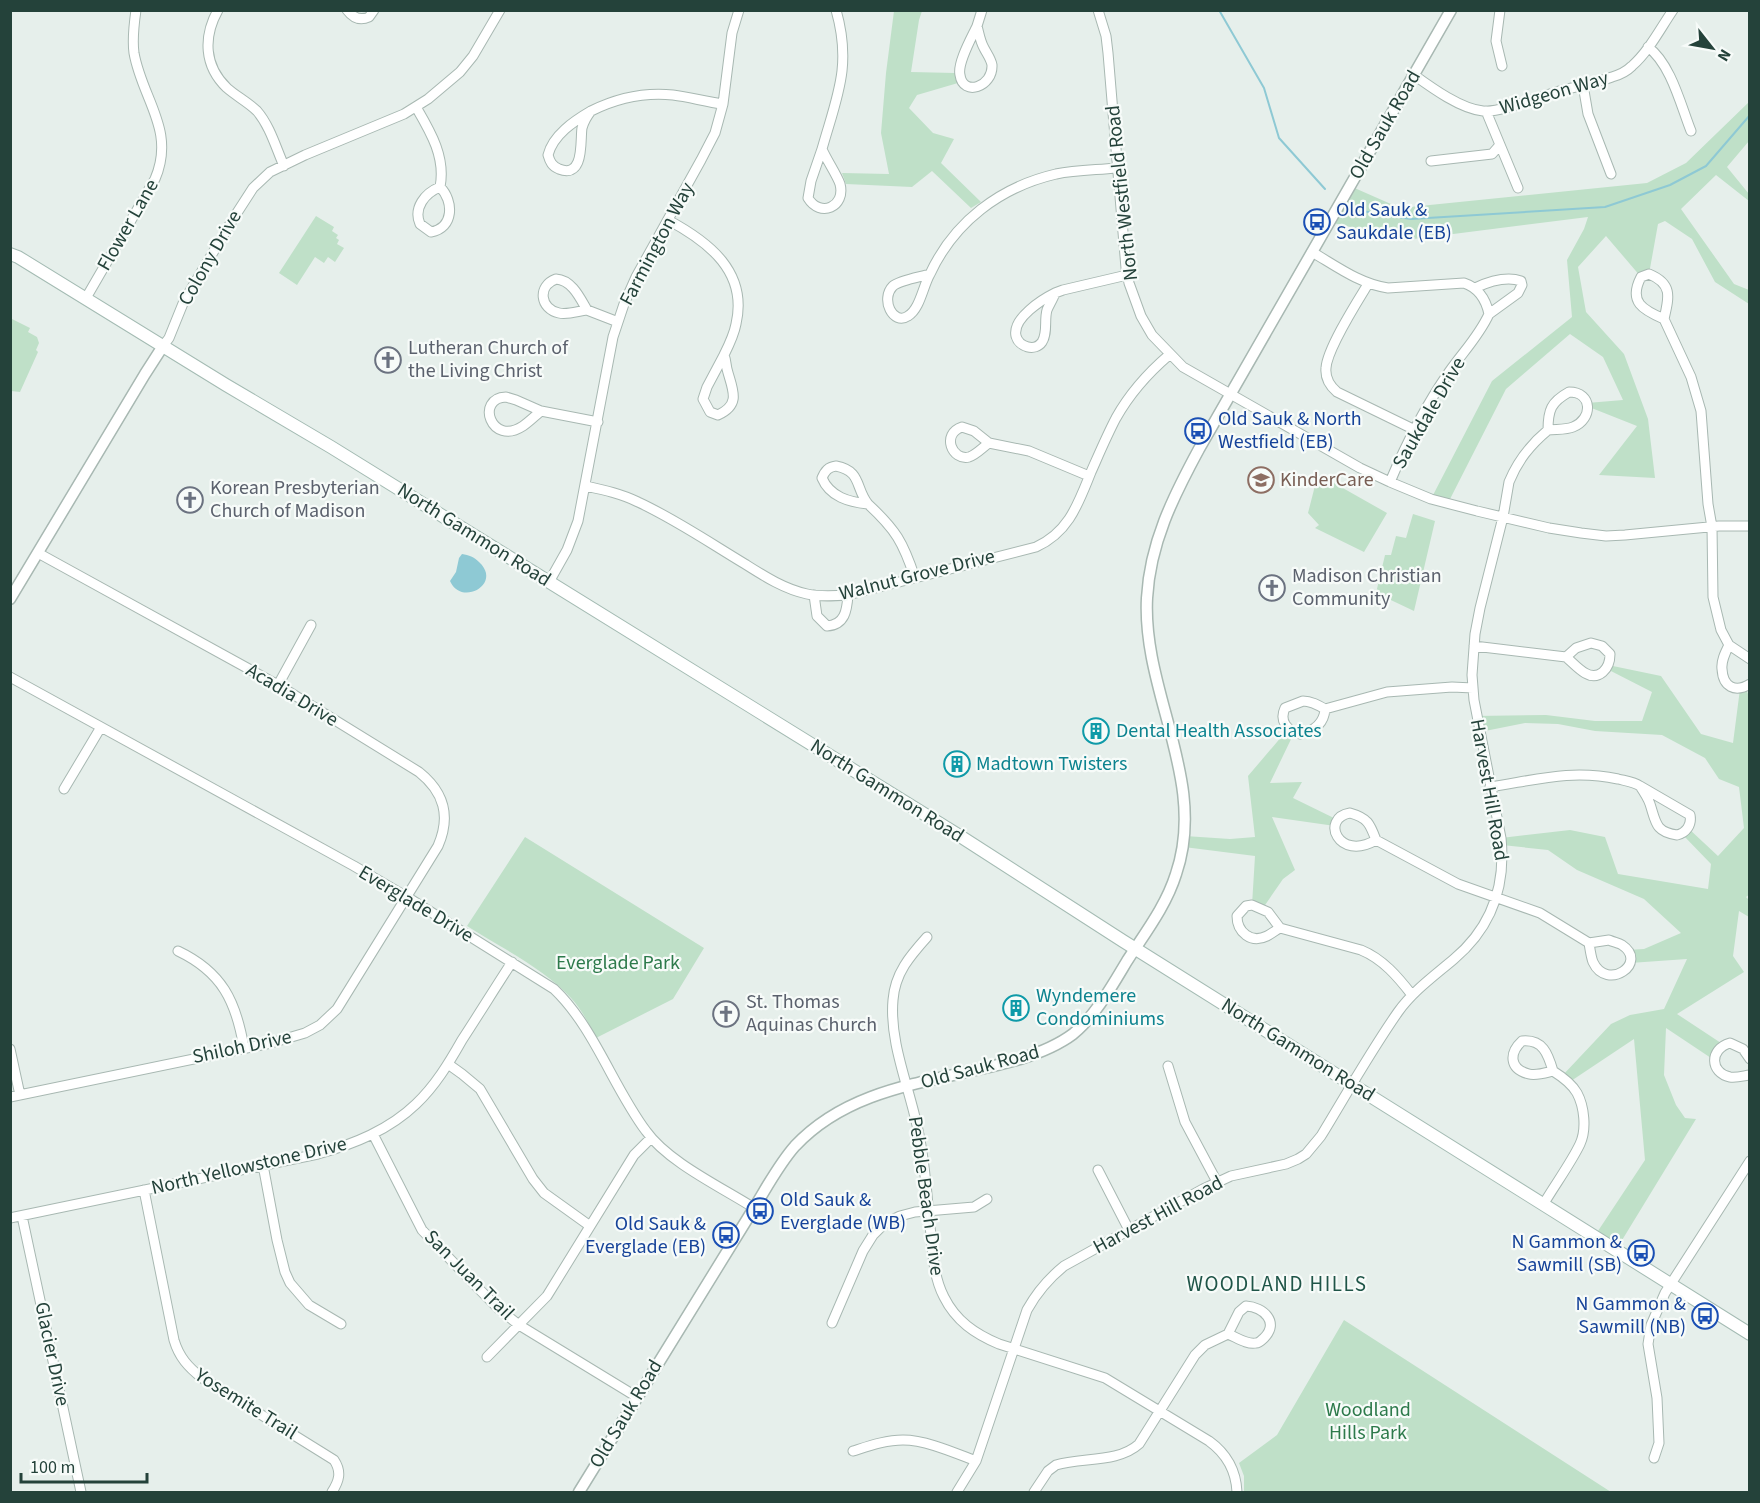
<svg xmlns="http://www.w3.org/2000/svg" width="1760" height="1503" font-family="'Source Sans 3',sans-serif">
<rect width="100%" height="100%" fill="#e6efeb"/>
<path fill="#bfe0c8" d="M894,11h28l-3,9 -8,52 44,1 3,10 -41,12 -8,13 24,25 21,6 -13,24 40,39 -10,6 -39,-37 -20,16 -66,-3 -4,-11 47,1 -8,-41 5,-60z
M1749,102v39l-22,26 22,27v7l-33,-26 -35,34 53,75 15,6v14l-34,-22 -23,-43 -27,-18 -7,3 -9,50 -8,3 -35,-41 -28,31 8,45 38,42 24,65 7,59 -56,-3 38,-49 -48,-19 -2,-4 36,-3 -20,-43 -33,-23 -64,55 -58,114 -17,-4 61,-118 80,-64 -5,-57 17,-31 4,-12 -182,23 -77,-18 21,-36 50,22 247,-25 39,-20z
M316,216l18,11 -2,4 6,4 -2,3 3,2 -2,4 7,4 -9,14 -7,-5 -4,6 -9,-6 -18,28 -18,-12z
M10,318l20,10 -2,4 9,5 2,6 -3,7 2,2 -18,40 -9,-1z
M1318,474l69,39 -23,39 -49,-24 4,-3 -11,-12z
M1413,514l22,7 -21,90 -38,-18 9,-38h6l5,-19 10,2z
M1608,665l53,11 40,58 32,9 7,-54 5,-2 4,9 1,198 -4,3 3,3v17l-10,-6 -6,45 11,16 -67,42 47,31 -10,15 -48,-32 -2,47 12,30 9,13 11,1 -80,131 -22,-13 51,-77 -11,-121 -66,44 -6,-7 49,-52 19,-9 34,-6 23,-50 -57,4 -3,-13 17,-1 37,-16 -37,-34 -67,-29 -29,-20 -46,-5 -1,-7 69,-8 35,7 13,37 90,15 3,-25 -29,-30 6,-6 30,28 26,-28 -5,-41 -20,-8 -14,-21 -43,-23 -67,-4 -37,-7 -33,-1 -45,9 -4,-16 70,-1 49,6h47l10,-29 -45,-23z
M1288,729l6,4 -24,50 32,-1 -9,16 45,22 -3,6 -63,-9 23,53 -12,9 -20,29 -11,-3 3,-49 -71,-9 1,-11 45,3 25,-2 -7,-61z
M525,837l179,111 -31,51 -77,39c-7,-14 -14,-28 -25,-40 -26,-29 -71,-51 -104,-72z
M1344,1320l267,172h-367v-16l-5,-13 38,-28z"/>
<path fill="#8ec9d4" d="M462,554c7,1 12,3 17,8 24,22 -18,45 -29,19l6,-9 3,-14z"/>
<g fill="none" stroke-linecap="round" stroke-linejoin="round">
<path stroke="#8ec9d4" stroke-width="2" d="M1219,10l45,78 15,50 46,51
M1362,211l49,8 194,-12 65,-22 36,-19 44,-51"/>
<g stroke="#a8b8b2" stroke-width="11">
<path id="minor" d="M218,10c-15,27 -14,56 9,78 9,8 21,14 30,23 13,15 19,37 27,55
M347,10c6,8 13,11 22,7l5,-7
M1098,10l8,26 2,17 18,215 3,15 12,33 11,19 31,32 177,101 30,14 41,17 46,12 72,17 32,5 25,3 19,-1 94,-9h31
M1500,10l-4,31 6,25
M977,26c2,7 3,15 7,22 3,6 7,11 8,17 1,22 -29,32 -32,10 -3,-12 12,-38 17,-49z
M977,26l5,-16
M1648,47c23,17 33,59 43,84
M1414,75c18,13 47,34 69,36 18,2 60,-16 80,-21 16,-4 33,-7 49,-13 7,-2 15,-6 20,-11 17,-15 28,-37 41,-56
M1583,85l5,29 23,60
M416,107c14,24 30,50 24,80
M591,111c-4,5 -7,10 -9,17 -2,12 3,51 -23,41 -7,-3 -9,-7 -11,-14 5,-20 26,-34 43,-44z
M591,111c26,-13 53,-19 82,-16 17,2 33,7 50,9
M1486,111l32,77
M822,149c4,10 15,26 18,35 6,23 -20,34 -32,14l3,-17z
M822,149c15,-53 30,-83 14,-139
M1431,161l61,-7 7,-8
M440,187c14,14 14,41 -9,45l-11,-8c-7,-16 5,-31 20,-37z
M668,220c41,22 80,52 68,104 -2,11 -7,21 -12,31
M1312,252c24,14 48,32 76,36l76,-5c15,5 22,17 25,31
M930,274c24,-52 70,-87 126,-100 20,-4 41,-4 60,-6
M930,274c-7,12 -10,35 -22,42 -15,10 -28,-17 -15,-30 7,-6 27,-9 37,-12z
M1649,274c24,10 20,23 15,45 -21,-9 -36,-17 -23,-42z
M556,279c16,1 24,19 31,31 -9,1 -19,5 -28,3 -19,-4 -22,-27 -3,-34z
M1368,284c-11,18 -41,65 -42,84 -1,10 4,18 11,24l78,38
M1475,288c13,-6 31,-12 46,-7l1,4 -4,8 -29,21
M1055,293c-2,6 -6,12 -8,17 -3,10 1,23 -5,32 -7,10 -23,5 -26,-6 -4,-18 27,-37 39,-43z
M1055,293l8,-3 64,-15
M86,298l69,-119c21,-49 -13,-80 -21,-126 -2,-14 0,-29 2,-43
M587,310l31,12
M1664,319l27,58 10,34 7,93 4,23 1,70 8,33 8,15
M163,346l6,-8 15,-37 49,-82 20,-31 17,-16 35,-17 99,-41 24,-15 32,-27 13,-16 27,-46
M724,355c2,5 2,10 3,14 5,20 15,35 -9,46l-8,-3 -7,-13 4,-12z
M1569,392c24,0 24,27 4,35 -7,3 -17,2 -25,3 0,-20 3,-28 21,-38z
M506,397l10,3 25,11c-6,5 -12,11 -18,15 -32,21 -48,-28 -17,-29z
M541,411l57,11
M962,427l12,4 15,12c-6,4 -13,12 -20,14 -17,4 -28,-23 -7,-30z
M989,443l40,8 60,25
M836,466c26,5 19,22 32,38 -19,-2 -38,-7 -46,-26 3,-7 6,-11 14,-12z
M1390,482c16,-38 36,-77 59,-110 14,-20 30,-36 40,-58
M586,486c18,4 36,8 52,16 37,17 72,41 107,62 19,12 39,25 62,30 13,3 27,2 41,1l188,-48c33,-15 42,-43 55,-75 8,-18 16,-37 25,-54 14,-25 32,-45 53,-63
M868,504c28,26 35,38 47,74
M549,582l18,-32 11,-29 35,-184 11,-33 12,-27 65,-117 14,-27 8,-29 9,-71 7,-23
M814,595l3,21 10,10c18,-1 20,-16 21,-31
M1591,643l11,3 8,8c0,15 -11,27 -25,19 -7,-4 -13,-11 -19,-16l10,-9z
M1474,646l92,11
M1750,659l-21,-14c-4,8 -8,16 -7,24 1,18 13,24 28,15
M10,677l344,189 53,31 147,92c40,38 59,98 92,142 22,31 75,56 108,77
M278,685l33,-60
M1303,701c8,0 15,4 22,8 -1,15 -11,22 -25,25 -13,-3 -21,-13 -15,-26z
M1325,709l62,-17 65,-5 21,1
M1640,786l50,29c2,10 -4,18 -13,20 -22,-3 -21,-13 -27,-31 -2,-6 -6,-12 -10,-18z
M1490,787c46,-7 81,-18 128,-8 8,2 16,3 22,7
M64,789l37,-62
M1350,813c18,5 20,11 26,27 -38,22 -56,-22 -26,-27z
M1376,840l82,44 82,29 49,30
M1252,905l16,7 12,16c-4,2 -9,6 -13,8 -16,8 -30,-4 -30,-20l9,-10z
M1280,928l81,22c22,9 37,27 51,45
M927,937c-17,19 -32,36 -34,63 -4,44 18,91 26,135 7,33 8,67 12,100 2,21 3,43 13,62 12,24 31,37 55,47l106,34 104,63c18,13 27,29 28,51
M1609,940c4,2 10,3 13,5 27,18 -15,47 -29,17 -2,-5 -3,-13 -4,-19z
M178,951c44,21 58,50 66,97
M1522,1041c21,-2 26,13 31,30 -8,2 -17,5 -24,3 -20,-5 -20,-21 -7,-33z
M10,1049l10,46
M1750,1059l-7,-10 -13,-6c-21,6 -20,30 0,34 6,1 13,-1 20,-2
M448,1064l14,10 18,15 53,90 11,14 46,33
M1168,1066l17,56 32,60
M10,1097l261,-54 34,-10 15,-8 17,-16 101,-163c13,-30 6,-54 -19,-74l-141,-87 -240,-132
M373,1134l49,96 56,58 21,21 20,16 118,72
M263,1165l14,75 8,32 5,11 19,22 32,19
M1098,1170l31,60
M144,1190l30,150c5,17 14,27 28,38l132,82c8,12 5,21 -2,32
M1543,1205c11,-19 28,-42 37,-61 7,-15 4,-38 -3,-51 -5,-9 -16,-17 -24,-22
M22,1216l59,276
M10,1218l308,-64c36,-10 71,-24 98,-50 19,-18 33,-41 46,-64 17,-26 33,-52 50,-78
M832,1323l31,-72 10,-16 11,-11 16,-8 15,-4 59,-5 13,-8
M487,1357l60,-61 87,-141 17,-17
M853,1451c16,-5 33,-11 50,-11 23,0 52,13 73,21
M1654,1458l5,-15 -2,-45 -9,-54 3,-19 14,-32 85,-132
M957,1492l19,-31 51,-151c10,-18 21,-31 37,-44l139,-77 28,-13 55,-12 12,-5 8,-5 15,-18c25,-41 49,-84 77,-124 15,-21 36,-36 56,-53 38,-32 52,-72 47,-121l-27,-138 -2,-25 3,-41 5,-26 23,-91 6,-35c9,-22 21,-37 39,-52
M1034,1492l14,-21 8,-6c26,-8 62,-2 83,-21l56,-89 10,-10 23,-11 11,-22 7,-6c17,1 34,16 18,32 -2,2 -6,5 -8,5 -9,2 -20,-6 -28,-9"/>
</g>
<g stroke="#a8b8b2" stroke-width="13">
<path id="tertiary" d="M10,599l135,-225 18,-28
M579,1492l175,-284c13,-21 25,-44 41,-62 59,-63 147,-64 225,-87 19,-6 37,-13 53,-25 23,-19 39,-48 54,-73 18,-28 39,-55 49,-87 32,-93 -34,-182 -29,-276 3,-55 26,-101 52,-149l252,-439"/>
</g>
<g stroke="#a4bbb3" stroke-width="14">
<path id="secondary" d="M10,254l8,3 208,128 105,62 632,391 160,103 627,393"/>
</g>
<use href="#minor" stroke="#fff" stroke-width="9"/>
<use href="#tertiary" stroke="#fff" stroke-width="10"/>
<use href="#secondary" stroke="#fff" stroke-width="12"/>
</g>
<defs>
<g id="bus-ring" transform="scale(1.35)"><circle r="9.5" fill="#f7fbf9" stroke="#1a4fb4" stroke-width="1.5"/><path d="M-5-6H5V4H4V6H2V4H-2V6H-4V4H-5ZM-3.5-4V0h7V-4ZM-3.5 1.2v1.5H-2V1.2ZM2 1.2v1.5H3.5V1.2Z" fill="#1a4fb4"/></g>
<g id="church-ring" transform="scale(1.35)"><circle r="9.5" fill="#f7fbf9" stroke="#6b7280" stroke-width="1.5"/><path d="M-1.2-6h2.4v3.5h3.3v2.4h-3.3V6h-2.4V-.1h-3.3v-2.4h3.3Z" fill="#6b7280"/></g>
<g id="school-ring" transform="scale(1.35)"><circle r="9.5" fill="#f7fbf9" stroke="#8d6e63" stroke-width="1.5"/><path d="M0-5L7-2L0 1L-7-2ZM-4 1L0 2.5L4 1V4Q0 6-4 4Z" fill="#8d6e63"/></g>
<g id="building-ring" transform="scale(1.35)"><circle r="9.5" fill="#f7fbf9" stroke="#0f9aa8" stroke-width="1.5"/><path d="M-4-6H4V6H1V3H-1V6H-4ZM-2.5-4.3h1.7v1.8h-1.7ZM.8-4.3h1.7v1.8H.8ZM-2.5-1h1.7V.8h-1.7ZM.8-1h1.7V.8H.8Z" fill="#0f9aa8"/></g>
</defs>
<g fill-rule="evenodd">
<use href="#bus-ring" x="1317" y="222"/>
<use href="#church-ring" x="388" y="360"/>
<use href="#bus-ring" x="1198" y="431"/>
<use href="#school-ring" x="1261" y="480"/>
<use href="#church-ring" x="190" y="500"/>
<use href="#church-ring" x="1272" y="588"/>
<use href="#building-ring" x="1096" y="731"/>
<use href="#building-ring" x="957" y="764"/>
<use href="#building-ring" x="1016" y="1008"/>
<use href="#church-ring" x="726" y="1014"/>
<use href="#bus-ring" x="760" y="1211"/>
<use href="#bus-ring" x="726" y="1235"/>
<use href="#bus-ring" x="1641" y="1253"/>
<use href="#bus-ring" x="1705" y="1316"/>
</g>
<g text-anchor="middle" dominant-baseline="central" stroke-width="4.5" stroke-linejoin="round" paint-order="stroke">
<g font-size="20" fill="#24423a" stroke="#f7fbf9">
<text transform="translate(1554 93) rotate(-16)">Widgeon Way</text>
<text transform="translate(1385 125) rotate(-60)">Old Sauk Road</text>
<text transform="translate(1122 193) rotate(-96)">North Westfield Road</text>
<text transform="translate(128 225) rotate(-60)">Flower Lane</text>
<text transform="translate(657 244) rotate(-62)">Farmington Way</text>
<text transform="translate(210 258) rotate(-60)">Colony Drive</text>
<text transform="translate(1429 413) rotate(-60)">Saukdale Drive</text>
<text transform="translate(474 535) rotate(32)">North Gammon Road</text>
<text transform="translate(917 575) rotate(-14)">Walnut Grove Drive</text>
<text transform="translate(292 695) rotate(31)">Acadia Drive</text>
<text transform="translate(1489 790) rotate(80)">Harvest Hill Road</text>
<text transform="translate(887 791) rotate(32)">North Gammon Road</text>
<text transform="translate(416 904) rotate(31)">Everglade Drive</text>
<text transform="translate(242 1047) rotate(-12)">Shiloh Drive</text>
<text transform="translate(1298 1050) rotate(32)">North Gammon Road</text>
<text transform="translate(980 1067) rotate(-15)">Old Sauk Road</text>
<text transform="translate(249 1166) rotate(-13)">North Yellowstone Drive</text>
<text transform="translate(926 1196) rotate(82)">Pebble Beach Drive</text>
<text transform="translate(1158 1215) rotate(-28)">Harvest Hill Road</text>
<text transform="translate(469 1275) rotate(45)">San Juan Trail</text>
<text transform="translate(52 1354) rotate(78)">Glacier Drive</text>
<text transform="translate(246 1404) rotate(32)">Yosemite Trail</text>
<text transform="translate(626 1414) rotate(-59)">Old Sauk Road</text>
</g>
<g font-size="20" fill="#164399" stroke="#f7fbf9" text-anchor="start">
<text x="1336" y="210">Old Sauk &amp;<tspan x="1336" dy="23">Saukdale (EB)</tspan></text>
<text x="1218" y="419">Old Sauk &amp; North<tspan x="1218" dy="23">Westfield (EB)</tspan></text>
<text x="780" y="1200">Old Sauk &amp;<tspan x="780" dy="23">Everglade (WB)</tspan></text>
<text x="706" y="1224" text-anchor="end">Old Sauk &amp;<tspan x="706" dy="23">Everglade (EB)</tspan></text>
<text x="1622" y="1242" text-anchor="end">N Gammon &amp;<tspan x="1622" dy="23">Sawmill (SB)</tspan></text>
<text x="1686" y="1304" text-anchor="end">N Gammon &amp;<tspan x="1686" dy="23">Sawmill (NB)</tspan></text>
</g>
<g font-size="20" fill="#5b616d" stroke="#f7fbf9" text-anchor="start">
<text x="408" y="348">Lutheran Church of<tspan x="408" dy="23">the Living Christ</tspan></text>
<text x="210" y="488">Korean Presbyterian<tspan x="210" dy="23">Church of Madison</tspan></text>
<text x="1292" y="576">Madison Christian<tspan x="1292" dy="23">Community</tspan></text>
<text x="746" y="1002">St. Thomas<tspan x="746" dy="23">Aquinas Church</tspan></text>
</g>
<g font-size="20" fill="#785e54" stroke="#f7fbf9" text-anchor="start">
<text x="1280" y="480">KinderCare</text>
</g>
<g font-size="20" fill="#0d838f" stroke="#f7fbf9" text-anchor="start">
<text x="1116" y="731">Dental Health Associates</text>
<text x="976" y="764">Madtown Twisters</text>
<text x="1036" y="996">Wyndemere<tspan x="1036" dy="23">Condominiums</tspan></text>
</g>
<g font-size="20" fill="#2d7a4b" stroke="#f7fbf9">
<text x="618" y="963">Everglade Park</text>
<text x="1368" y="1410">Woodland<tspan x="1368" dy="23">Hills Park</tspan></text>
</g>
<g font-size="21" letter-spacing="1.5" fill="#1f5548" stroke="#f7fbf9">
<text x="1277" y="1284">WOODLAND HILLS</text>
</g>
</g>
<rect width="1760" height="1503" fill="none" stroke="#24423a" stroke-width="24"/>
<g transform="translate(1712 48) rotate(121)" stroke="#f7fbf9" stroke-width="4.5" paint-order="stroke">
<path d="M0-4.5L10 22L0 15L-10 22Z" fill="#24423a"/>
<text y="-9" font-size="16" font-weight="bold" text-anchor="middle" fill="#24423a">N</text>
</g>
<path d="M21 1473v9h126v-9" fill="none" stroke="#24423a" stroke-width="3"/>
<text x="30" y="1473" font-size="18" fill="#24423a" stroke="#f7fbf9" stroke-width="4.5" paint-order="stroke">100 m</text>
</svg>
